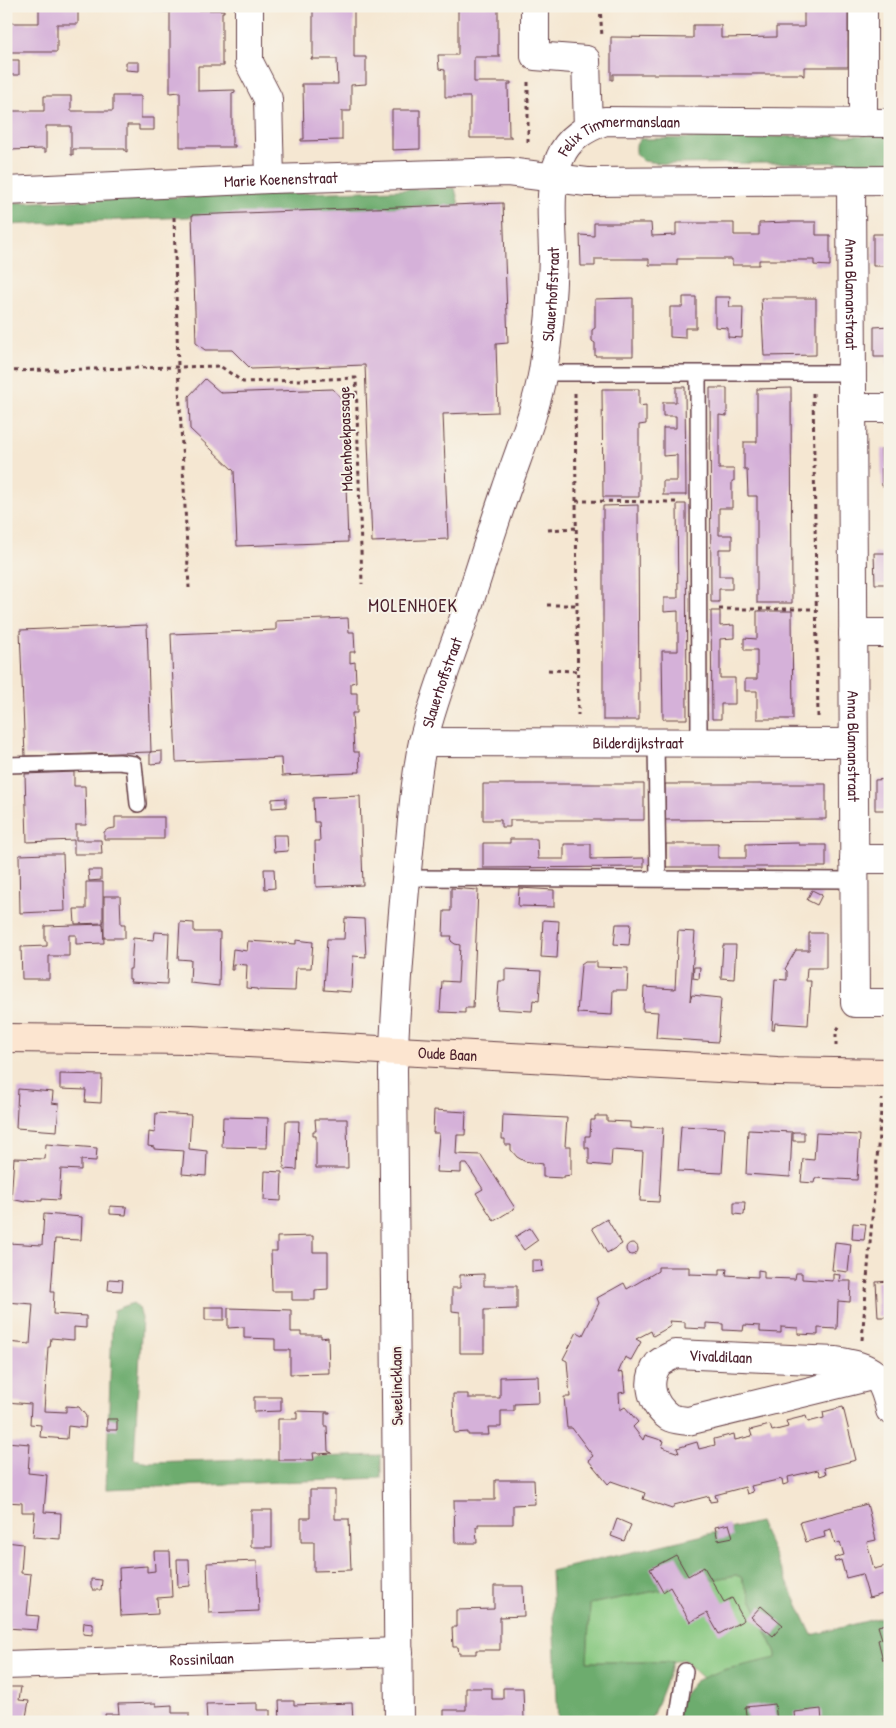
<svg xmlns="http://www.w3.org/2000/svg" width="896" height="1728" font-family="'Patrick Hand',sans-serif">
<rect width="100%" height="100%" fill="#f7f3e8"/>
<filter id="ink" filterUnits="userSpaceOnUse"><feTurbulence type="fractalNoise" baseFrequency=".02" numOctaves="2"/><feDisplacementMap in="SourceGraphic" scale="10" xChannelSelector="R" yChannelSelector="G"/><feConvolveMatrix kernelMatrix="1 2 1 2 8 2 1 2 1" color-interpolation-filters="sRGB"/></filter>
<filter id="wash" filterUnits="userSpaceOnUse"><feTurbulence type="fractalNoise" baseFrequency=".0096" numOctaves="4" result="noise"/><feDisplacementMap in="SourceGraphic" scale="20" xChannelSelector="R" yChannelSelector="G"/><feGaussianBlur stdDeviation="1.12" result="paint"/><feColorMatrix in="noise" values="0 0 0 0 0 0 0 0 0 0 0 0 0 0 0 0 0 1.4 0 .05"/><feComposite in="paint" operator="in"/></filter>
<g filter="url(#wash)">
<rect width="100%" height="100%" fill="#f5e7d2"/>
<path fill="#87c880" stroke="#687456" d="M736,1575l5,2 35,76 1,6 -54,11 -20,8 -20,-19 -10,3h-86l3,-58z"/>
<path fill="#6dac6e" stroke="#5c664c" d="M890,135v27l-224,2 -23,-3 -7,-7v-9l4,-6z
M455,188l4,17 -453,20v-22z
M133,1303l6,5 3,10 -8,141 15,3 232,-7v23l-275,11 6,-163 2,-16z
M759,1522l53,113 78,-20v107h-217l7,-24 15,-17 28,-11 53,-12v-5l-35,-76 -5,-2 -146,29 -3,58h86l-23,60h-92l-7,-151z"/>
<g id="blocks">
<path fill="#d5b1d9" d="M39,6h39v18h-21v28h-51v-29h33z
M153,6h34v4h37v2h-2v52h2v2h-26v25l37,-1v2l-3,1v52h3v2h-55v-55l-10,1v-81l-17,-1z
M313,6h41v51h12v27l-15,1v26h-9v29l-41,1v-2h3l-1,-53h-2v-2h37l-1,-25h-26v-1h2z
M458,6h40v49h2v2h-26v25h37v2h-3l1,52h2v2h-41v-41h-25v-27l-6,-1 -1,-14h20z
M804,6h44v61h-44v9h-1l-1,-2h-189v6h-2v-43l82,1v-13h28v13l55,-1v-10h28z
M6,60h13v15h-13z
M126,62h13v9l-13,-1z
M44,96h27v15h42v-15h28v22h13v12h-15v-5h-12v27l-2,-1v-2h-52v6h-2v-29h-25v26h-2v-3l-38,1v-39h38z
M392,110h28v39l-28,1z
M503,203l5,140 -12,1 2,68 -55,2 5,125 -76,3 -7,-177 -114,4 -19,-19h-27l-9,-7 -4,-128z
M787,222h29v13h14v31l-16,-1v-5h-55v5h-27v-6h-55v6h-28v-6h-54v7h-14l-1,-31 14,1v-13h57l1,13 24,-1v-12h58v12h25v-12z
M873,234h17v32h-17z
M683,297h13v31h-11v10l-15,-1v-30h13z
M715,297h15l-1,10h14l-1,31 -14,-1v-9l-13,-1z
M633,298v58h-38v-13l-3,-2v-11l3,-2v-29z
M761,298h55v57l-52,1z
M890,326v44h-3v-13h-13v-30z
M205,379l16,14 112,-4 10,11 5,142 -111,4 -3,-75 -44,-42 -1,-33z
M676,387h9l1,108h-23v-14h14v-26l-14,1v-28h13v-12h-13v-14h13z
M710,388h17v28l-8,-1v54h15v12h-2v27h-13v27h13v14h-13v27h13v13h-13v13h-8z
M791,388l1,215h-35v-107h-9l-1,-27h-3v-27h13v-53z
M602,389h37v17l7,-1v19l-7,1v72h-36z
M881,449h9v37h-8z
M677,504h9l1,215h-24l-1,-68h16v-40l-14,1v-14h14z
M638,505l1,215h-36v-214z
M874,553h16v43h-2v-12h-13z
M711,611h9v15l14,-1v13l-14,1v39h15v26h-14v15h-9z
M757,611h35l1,108h-36v-28h-12v-12h12v-29h-13v-12l13,1z
M348,618l1,14h5l1,20h-5v11l5,-1 1,20 -5,1v10h6v20h-5l2,39h5l1,20h-6l1,1 -73,3 -1,-18 -105,4 -5,-128 105,-4v-9z
M147,625l4,127 -126,4 -5,-126z
M162,751v12l-12,1v-12z
M74,772v14h11l1,39h-10v15h25l1,14h-28v-14l-47,2 -2,-68z
M890,779v44h-2v-13h-13v-30z
M483,784h161v36h-134v7h-9v-7h-18z
M665,784h161v35l-161,1z
M360,796l3,89 -47,2 -1,-46h5l-1,-19h-5l-1,-24z
M286,798v9l-14,1v-9z
M115,817h49v22h-60v-7l4,-3 7,-1z
M273,835h14l1,16 -14,1z
M510,839h27l1,20h26v-15h27v15l53,-1v9l-161,1v-25h27z
M799,843v2h27v22h-160v-23h52v14h28v-14z
M48,854h15l2,57 -45,2 -1,-58z
M264,869h10l1,19 -10,1z
M88,870h13v10l-12,1z
M86,882h17v41l-28,1 -1,-15h12z
M451,888l27,2 -5,118h-8v5l-25,-1 2,-31 16,1 2,-37 -5,-1 -4,-3 1,-5h-9l1,-25h7z
M519,888l35,2v17l-36,-1z
M812,890l10,5 -5,10 -10,-5z
M104,896h16l1,28h4v14h-21z
M345,918l19,1 2,38 -13,-1 -2,36 -27,-2 3,-51h17z
M543,920l16,1 -2,37 -16,-1z
M180,922l14,1v9h26l-1,54 -29,-3 1,-23 -13,-1z
M103,924l1,19 -28,1v-9h-7v21h-20v23h-27l-1,-32 26,-1v-5h-2v-15z
M616,924h15l-2,21 -15,-1z
M678,931l17,1 -5,69 2,-6 29,3 -3,44 -62,-4 2,-26 -15,-1 1,-24 31,2z
M155,932l14,1 -2,51 -37,-2 1,-3h-2v-10h2l2,-31 21,2z
M809,933h17v35h-19l-1,13h5l-3,44 -33,-2 -1,7h-2l3,-51 12,1v-9l-2,-2 11,-19h13z
M296,940l17,2 -2,26h-15l-1,23 -38,-1v-1l-11,-1 1,-23 -14,-1v6h-2l2,-21 14,2 1,-10 48,3z
M723,945h13l-2,34 -13,-1z
M585,962h12v5l31,1 -1,22h-14l-1,25 -35,-2 4,-48z
M694,967h6l-1,12 -6,-1z
M505,969l36,2 -2,30 -6,-1 -1,11 -35,-2 2,-28h6z
M60,1074l42,1 -1,28 -16,-1 1,-12 -26,-1z
M18,1089l35,3 -1,11 7,1 -2,27 -41,-3z
M434,1110l32,2 -1,23h-8l-1,19 25,1 34,53 -21,13 -18,-28 7,-4 -16,-25h-6v9l-25,-1 3,-39h-6z
M156,1113l35,2 -2,34 18,2 -1,25 -24,-2 2,-23 -30,-2v-2l-6,-1 1,-14 6,1z
M503,1115l64,3 -2,28h6v29l-7,1v2l-21,-1v-13l-19,-3 -7,-4 -6,-7v-5h-6v-6h-3z
M595,1116h12v5l23,1v6l14,1v-2l19,1 -4,74 -19,-1 3,-49 -31,-2 -1,16 -22,-2v-16h-4v-12h5l1,-16h4z
M223,1117l45,1 -1,30 -45,-1z
M315,1119h32l1,49h-32v-32h-3v-5h3z
M286,1121h13l-2,49 -13,-1z
M681,1126l44,2 -3,45 -44,-2z
M748,1130l44,2 -2,45 -44,-3z
M793,1132h11v9h-11z
M816,1133l44,2 -3,45 -42,-2 -1,5 -13,-1 2,-23 11,1z
M46,1144l51,4 -1,13 -15,-1v10l-20,-1 -2,31 -17,-1v2l-17,-1v2l-14,-3 3,-41 31,1z
M265,1171l17,1 -1,29 -17,-1z
M734,1202h11l-1,13 -10,-1z
M110,1206l17,1 -1,8 -16,-1z
M44,1214l38,3 -1,23 -26,-1 -4,53h3l-1,22 33,2v12l-12,-1v13l-23,-2 -1,9h-2l-4,64 22,1v-6l13,1 7,9 -1,12 -17,-2 -1,13 -27,-2 1,-12 -11,-1 1,-20 -25,-2v-60l24,2 3,-40 -27,-2 2,-59 34,2z
M607,1219l15,25 -15,9 -15,-25z
M853,1223l13,1 -2,16 -12,-1z
M530,1228l8,12 -14,10 -9,-13z
M313,1236v16h15v37l-13,1v10h-23v-9h-20l-1,-40h6v-14z
M835,1242l16,2 -3,28 -16,-2z
M626 1249a6 6 0 1 1 12 0a6 6 0 1 1-12 0Z
M532,1260h10l1,11 -11,1z
M658,1267h31v7l31,1v-6h7l-1,6 32,2v-7l6,1v7l31,1 1,-6h6v6l31,2v-7l7,1 -1,6h12l-1,21 -12,-1 -1,28 -19,-1v7l-20,-1v-6l-17,-1v6l-21,-1v-6l-16,-1 -1,6 -20,-1v-6l-17,-1v6l-21,-1v-6l-16,-1 2,5 -18,10 -2,-5 -15,8 5,3 -10,18 -6,-3 -7,16 5,-1 2,20 -6,1 1,17 5,-3 13,15 -5,5 10,13 2,-5 19,6 -2,6 17,6 -2,-5 20,-6 2,7 16,-4 -1,-6 20,-5 1,6 17,-4 -2,-6 20,-5 2,6 16,-4 -2,-6 20,-5 2,6 16,-4 -1,-6 20,-5 13,53 -32,8 2,6 -6,2 -2,-6 -30,7 1,6 -6,2 -1,-6 -31,7 2,6 -6,2 -2,-7 -30,8 2,6 -7,1 -1,-6 -35,9 -2,4 -29,-10 2,-6 -34,-12 -3,3 -20,-24 5,-4 -21,-28h-5l-3,-31h6l-3,-36 -4,-2 14,-27 6,3 16,-32 -2,-5 27,-15 3,6 31,-18z
M484,1274v12h33v23l-33,1v43h-24v-41l-8,-1v-23h8v-13z
M109,1279l14,1 -1,11 -14,-1z
M890,1281v36h-12l-2,-35z
M205,1307h19v13h-19z
M228,1308l63,2v22h10v3h20v3l7,-1 1,36 -39,1v-24h-15v-11l-31,-1v-11l-16,1z
M538,1376l1,27 -25,1v7h-13v16h-13l1,8h-21v-3l-14,1 -1,-39h15v4h32v-21z
M254,1397h27v14l-27,1z
M296,1411l34,1v1h-5v13h2l1,25 4,2 -14,1v-1h-5l1,7h-36v-41h19v-6h-1z
M107,1419h10v11h-10z
M6,1442l24,2 -2,29 19,2 -3,37 17,1 -1,26 -27,-2 2,-25h-13v-9l-16,-1z
M495,1480h39l1,24 -22,1v19h-35v4l-2,-1 1,16h-22l-1,-43h41z
M310,1490h25v29h14l2,51 -37,1v-29h-13v-24h9z
M867,1504l9,36 -9,2 7,27 12,-3 4,12v14l-21,6 -7,-24 -16,4 -5,-18 -6,2 -1,-4 10,-3 -4,-13 -5,2 -4,-15 -7,2 1,6 -19,5 -6,-20z
M251,1510h21v37h-21z
M617,1519l14,6 -7,16 -13,-5z
M729,1524l4,13 -15,3 -3,-13z
M6,1542l17,2 -2,29 10,1 -4,41 12,1 -2,14 -31,-2 2,-26h-2z
M154,1551h16l2,46 -15,1 1,16 -37,2 -2,-48 28,-2v6l8,-1z
M676,1555l12,21 16,-9 20,35 8,-4 12,22 -25,14 -12,-21 -17,9 -20,-35 -7,5 -13,-23z
M177,1559h12l1,27 -12,1z
M257,1561l2,50 -50,2 -2,-50z
M91,1579l11,1 -1,10h-8l-2,-4z
M494,1586h29l1,30 -24,1v33h-24v4h-17l-1,-7h-5l-1,-20h4v-17l38,-1z
M761,1606l22,19 -10,11 -22,-19z
M84,1622l9,1v12l-10,-1z
M890,1623v42h-1l-2,-6 -4,1 -5,-20 4,-1 -4,-13z
M6,1687h15l-2,13 10,1 -4,21h-19z
M466,1688h26v11h11v-11h20l1,31h-22v3h-58v-12h22z
M279,1701h15v4l58,-2 1,19h-73z
M156,1703v3l16,-1v8h17v9h-83l-1,-8h14l-1,-10z
M257,1703v7h13v12h-63l-1,-18z
M775,1704l2,18h-30l-2,-15z
M821,1709l1,13h-27l-1,-10z"/>
</g>
</g>
<g filter="url(#ink)">
<use href="#blocks" fill-opacity="0" stroke="#643d44" stroke-width="1"/>
<g fill="none" stroke-linecap="round" stroke-linejoin="round">
<g stroke="#643d44" stroke-width="18">
<path id="lane" d="M543,373h309
M698,373l1,369
M656,742l2,137
M6,765l113,-3 15,2 4,40
M406,878l448,2
M677,1722l8,-51"/>
</g>
<g stroke="#643d44" stroke-width="30">
<g id="street">
<path d="M249,6v56l19,37 2,80"/>
<path d="M535,6v50l51,4 2,68"/>
<path d="M863,123v-117"/>
<path id="s1" d="M851,180l4,823h35"/>
<path id="s2" d="M6,191l264,-12 238,-7 79,10 303,-2"/>
<path d="M852,408h38"/>
<path d="M853,633h37"/>
<path id="s3" d="M423,742l430,1"/>
<path d="M854,859h36"/>
<path id="s4" d="M876,1375l-188,46c-6,-1 -14,-1 -19,-4 -17,-12 -24,-35 -11,-53 4,-4 12,-7 17,-10l161,7c37,6 46,12 54,49"/>
<path id="s5" d="M6,1665l393,-13"/>
<path id="s6" d="M399,1722l-6,-652c3,-73 8,-147 16,-219 4,-37 6,-74 14,-109 11,-46 29,-89 44,-133 13,-40 25,-79 39,-119 13,-38 30,-79 37,-119 6,-37 9,-76 10,-114 0,-32 -6,-69 7,-99 8,-20 26,-30 45,-37l285,2"/>
</g>
</g>
<g stroke="#643d44" stroke-width="30">
<g id="secondary">
<path id="s7" d="M6,1038l185,2 586,31 113,2"/>
</g>
</g>
<path stroke="#643d44" stroke-width="3" stroke-dasharray="4 4" stroke-linecap="butt" d="M600,6l2,31
M528,82v64
M174,217l4,149 11,222
M6,371l214,-5 23,16 113,-4 6,206
M575,393l3,322
M813,393l5,324
M576,501l102,1
M548,530l28,-2
M547,605h30
M719,609h97
M548,670l30,1
M836,1046v-14l4,-7
M862,1340l20,-241"/>
<use href="#lane" stroke="#fff" stroke-width="15"/>
<use href="#street" stroke="#fff" stroke-width="28"/>
<use href="#secondary" stroke="#fce5d0" stroke-width="28"/>
</g>
</g>
<g text-anchor="middle" dominant-baseline="central" stroke-width="4" stroke-linejoin="round" paint-order="stroke">
<g font-size="16" fill="#4a1f2b" stroke="#f7f3e8">
<text stroke="none"><textPath href="#s6" startOffset="1656">Felix Timmermanslaan</textPath></text>
<text stroke="none"><textPath href="#s2" startOffset="275">Marie Koenenstraat</textPath></text>
<text stroke="none"><textPath href="#s6" startOffset="1449">Slauerhoffstraat</textPath></text>
<text stroke="none"><textPath href="#s1" startOffset="114">Anna Blamanstraat</textPath></text>
<text transform="translate(345 439) rotate(-92)">Molenhoekpassage</text>
<text stroke="none"><textPath href="#s6" startOffset="1044">Slauerhoffstraat</textPath></text>
<text stroke="none"><textPath href="#s3" startOffset="215">Bilderdijkstraat</textPath></text>
<text stroke="none"><textPath href="#s1" startOffset="566">Anna Blamanstraat</textPath></text>
<text stroke="none"><textPath href="#s7" startOffset="442">Oude Baan</textPath></text>
<text stroke="none"><textPath href="#s4" startOffset="339">Vivaldilaan</textPath></text>
<text transform="translate(396 1386) rotate(-91)">Sweelincklaan</text>
<text stroke="none"><textPath href="#s5" startOffset="196">Rossinilaan</textPath></text>
</g>
<g font-size="18" letter-spacing="1" fill="#4a1f2b" stroke="#f7f3e8">
<text x="413" y="605">MOLENHOEK</text>
</g>
</g>
<rect width="896" height="1728" fill="none" stroke="#f7f3e8" stroke-width="25"/>
</svg>
